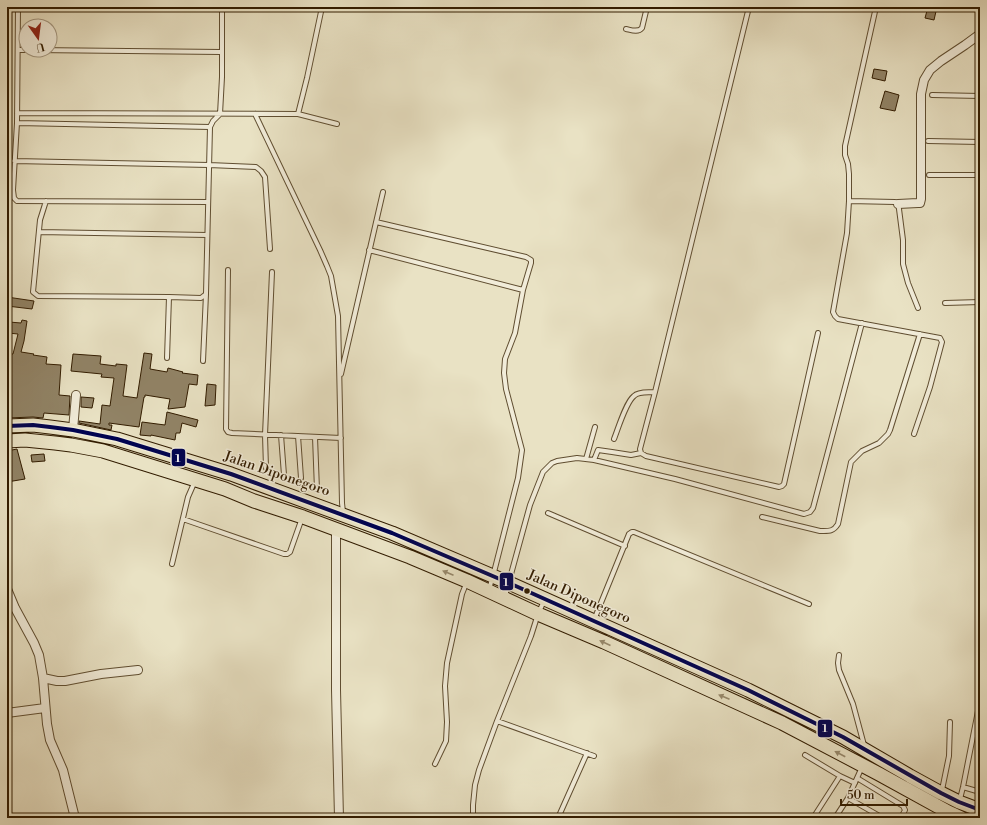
<svg xmlns="http://www.w3.org/2000/svg" width="987" height="825" font-family="'Libre Bodoni',serif">
<rect width="100%" height="100%" fill="#e9e2c4"/>
<filter id="stains"><feTurbulence type="fractalNoise" baseFrequency=".005" numOctaves="4"/><feColorMatrix values="0 0 0 0 .2 0 0 0 0 .09 0 0 0 0 .02 0 0 0 .5 -.17"/></filter>
<radialGradient id="worn" r=".72"><stop offset=".6" stop-color="#630" stop-opacity="0"/><stop offset="1" stop-color="#630" stop-opacity=".3"/></radialGradient>
<path fill="#918366" stroke="#321c00" d="M928,7h9l-3,13 -9,-2z
M874,69l13,2 -2,10 -13,-3z
M885,91l14,4 -4,16 -15,-3z
M7,297l27,4 -2,8 -25,-3z
M22,320l5,1 -3,20 -3,11 13,2 -1,1 14,2 -1,7 15,1 -2,30 11,1 -1,19 -25,-2 -1,5 -10,-1 -26,1 2,-16h-2l1,-48h5l5,-20 -10,-1 1,-11 12,1z
M144,353l8,1 -2,15 17,3 1,-4 15,4 -1,1 16,2 -1,10 -8,-1 -4,23 -17,2 2,-10 -25,-4v2h-1l-5,30 -30,-4v2h3l-1,5 -32,-7v-2l21,3 2,-19 8,1 4,-28 -13,-1 1,-3 -31,-3 2,-17 28,2 -1,8 16,2v-2l11,1 -4,31 14,2z
M207,384l9,1 -1,20 -10,1z
M81,397l13,1 -2,10 -11,-1z
M167,412l31,8 -2,7 -14,-4 -2,10h-4l-1,7 -24,-5v1l-11,-1 2,-13 23,3z
M17,449l8,30 -18,3v-12l4,-1 -4,-18z
M44,454l1,7 -13,1 -1,-7z"/>
<g fill="none" stroke-linecap="round" stroke-linejoin="round">
<g stroke="#604e31" stroke-width="6">
<path id="service" d="M18,7l-1,116 -4,67 1,8 3,3 191,1
M876,7l-31,139v9l3,9 1,10v27l-2,32 -14,79 2,4 3,3 102,19 2,4 -12,45 -16,47
M626,29c5,1 12,4 16,-1l5,-21
M18,50h8
M34,50l187,2
M932,95l48,1
M17,113l281,1 39,10
M255,114l65,136 7,16 4,10 7,40 4,187 1,9
M298,114l9,-36 15,-71
M17,123l193,4
M928,141l52,1
M14,161l195,4 47,2 5,4 4,6 5,72
M929,175h51
M46,201l-6,19 -7,72 5,4 131,1
M849,201l46,1 3,2 1,5 4,31v24l5,19 10,25
M376,222l150,35 5,3v3l-8,27 -8,43 -10,26 -1,14 2,16 16,61 -4,28 -25,98 -4,13
M39,232l168,3
M369,250l154,40
M228,270l-2,159 2,3 4,1 109,5
M945,303l35,-1
M167,358l2,-61 32,1 5,-4 4,-167 3,-6 7,-7 2,-37v-70
M203,361l3,-67
M341,374l42,-182
M281,435l3,40
M298,436l3,42
M315,437l2,53
M614,439c4,-10 12,-37 20,-43 5,-5 15,-3 21,-4
M641,453l-1,-4 15,-57 94,-385
M586,459l9,-32
M594,460l4,-10 14,2 19,3 10,-2 5,3 133,31 3,-1 2,-2 34,-151
M266,468l-1,-33 7,-163
M548,513l77,33
M762,517l58,14c9,0 13,1 18,-7l13,-62 11,-11 17,-8 9,-9 2,-4 30,-96
M183,519l101,35h3l3,-2 12,-34
M172,564l16,-67 7,-16
M505,596l25,-91 13,-33 9,-9 5,-2 20,-3 17,2 81,19 129,35 6,-2 3,-4 49,-185
M594,620l35,-86 3,-2h2l175,72
M839,655l-1,8 1,7 14,34 11,41
M497,721l97,35
M805,755l35,21
M435,764l11,-23 1,-19 -2,-36 2,-23 15,-69 4,-10
M857,778l46,28 2,4 -4,8
M963,787l17,5
M942,790l7,-34 1,-34
M848,798l14,-31
M960,799l3,-12 15,-76
M473,818v-13l2,-20 4,-15 18,-49 34,-85 7,-22 6,-13
M558,818l29,-65
M813,818l27,-42 15,7
M835,818l13,-20 35,20"/>
</g>
<g stroke="#604e31" stroke-width="10">
<path id="minor" d="M898,204l20,-1h2l1,-4v-105l3,-14 6,-10 11,-9 24,-16 15,-11
M73,430l3,-35
M336,529v161l3,128
M7,589l8,19 19,35 5,12 4,23 4,46 3,16 13,30 12,48
M43,678l14,3h8l36,-7 37,-4
M7,713l38,-5"/>
</g>
<g stroke="#321c00" stroke-width="15">
<path id="trunk" d="M7,426l26,-1 17,2 23,3 44,9 114,35 161,59 117,50 239,107 95,47 67,39 31,17 18,9 21,8
M7,441l18,-1 30,3 16,2 32,6 122,38 29,12 49,16 107,40 57,24 71,33 66,28 178,81 97,51 69,38 13,6"/>
</g>
<use href="#service" stroke="#f1ecd9" stroke-width="4"/>
<use href="#minor" stroke="#f1ecd9" stroke-width="8"/>
<use href="#trunk" stroke="#e9e2c4" stroke-width="13"/>
<g stroke="#f1ecd9" stroke-width="7">
<path id="bus-1" d="M7,426l26,-1 17,2 23,3 44,9 114,35 161,59 117,50 239,107 95,47 98,56 18,9 21,8"/>
</g>
<use href="#bus-1" stroke="#000350" stroke-width="4"/>
</g>
<defs><path id="oneway-solid" d="M-6-.8H1V-3.2L6.5 0L1 3.2V.8H-6Z"/></defs>
<g fill="#97896c">
<use href="#oneway-solid" transform="translate(448 573) rotate(-157)"/>
<use href="#oneway-solid" transform="translate(605 643) rotate(-156)"/>
<use href="#oneway-solid" transform="translate(724 697) rotate(-157)"/>
<use href="#oneway-solid" transform="translate(840 754) rotate(-152)"/>
</g>
<circle fill="#321c00" stroke="#f1ecd9" stroke-width="1.5" cx="527" cy="591" r="3.5"/>
<g text-anchor="middle" dominant-baseline="central" stroke-width="3" stroke-linejoin="round" paint-order="stroke">
<g font-size="14" fill="#321c00" stroke="#f1ecd9">
<text transform="translate(277 474) rotate(19)">Jalan Diponegoro</text>
<text transform="translate(579 597) rotate(24)">Jalan Diponegoro</text>
</g>
</g>
<g stroke="#f1ecd9" stroke-width="1.5">
<rect x="171" y="448" width="15" height="19" rx="4" fill="#000350"/>
<rect x="499" y="572" width="15" height="19" rx="4" fill="#000350"/>
<rect x="817" y="719" width="16" height="19" rx="4" fill="#000350"/>
</g>
<g font-size="11" text-anchor="middle" font-weight="bold" fill="#fff">
<text x="178" y="462">1</text>
<text x="506" y="586">1</text>
<text x="825" y="732">1</text>
</g>
<rect width="987" height="825" fill="none" stroke="#e9e2c4" stroke-width="24"/>
<rect x="8" y="8" width="971" height="809" fill="none" stroke="#321c00" stroke-width="2"/>
<rect x="12" y="12" width="963" height="801" fill="none" stroke="#321c00"/>
<g transform="translate(38 38) rotate(166)"><circle r="19" fill="#f1ecd9" stroke="#a59982"/>
<path d="M0-3L7 15L0 10L-7 15Z" fill="#8f2418"/>
<text y="-6" font-size="11" font-weight="bold" text-anchor="middle" fill="#321c00">U</text>
</g>
<path d="M841 799v6h66v-6" fill="none" stroke="#321c00" stroke-width="2"/>
<text x="847" y="799" font-size="12" fill="#321c00" stroke="#f1ecd9" stroke-width="3" paint-order="stroke">50 m</text>
<rect width="100%" height="100%" filter="url(#stains)"/>
<rect width="100%" height="100%" fill="url(#worn)"/>
</svg>
